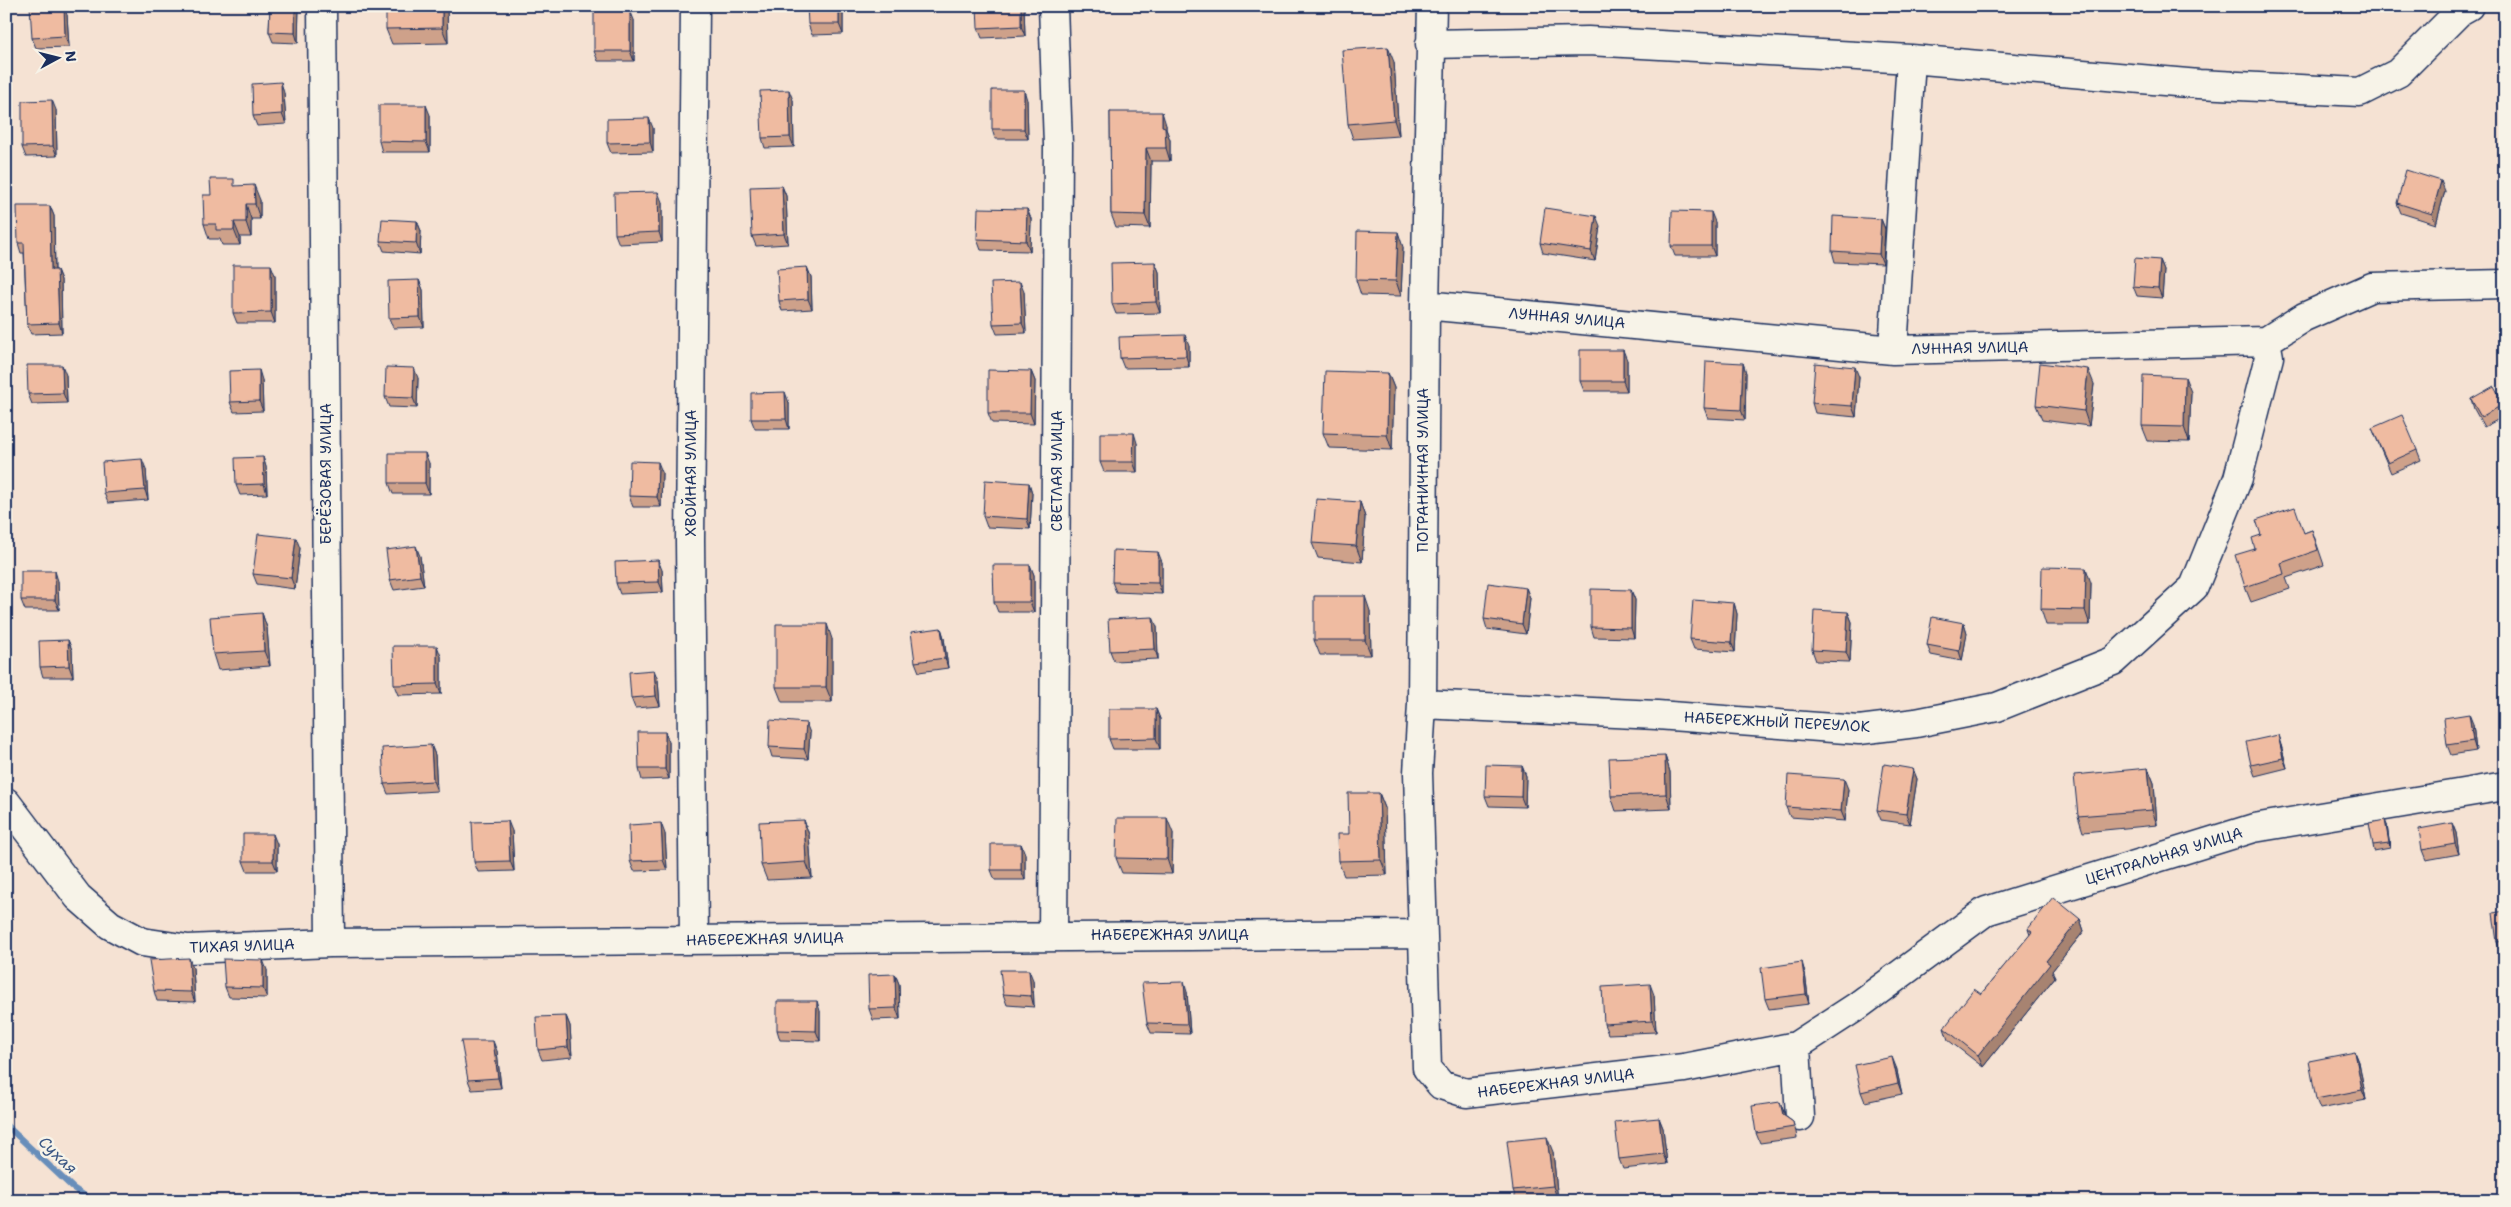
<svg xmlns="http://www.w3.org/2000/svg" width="2511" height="1207" font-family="'Shantell Sans',sans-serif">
<rect width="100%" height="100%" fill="#f5e2d3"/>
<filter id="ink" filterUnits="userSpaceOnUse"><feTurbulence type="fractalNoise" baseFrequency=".02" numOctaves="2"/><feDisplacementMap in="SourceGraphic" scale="10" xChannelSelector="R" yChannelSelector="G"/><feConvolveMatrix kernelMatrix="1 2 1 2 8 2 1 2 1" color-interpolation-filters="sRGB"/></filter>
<g filter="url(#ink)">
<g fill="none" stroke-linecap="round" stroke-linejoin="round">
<path stroke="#678eba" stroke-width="6" d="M6,1125l67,63 20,13"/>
<g stroke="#1b2f5e" stroke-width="31">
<path id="minor" d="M322,6l8,937
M1432,6l-7,299 -3,399 -4,69 9,295 14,17 25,8 218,-25 112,-22 60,-39 130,-96 268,-83 251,-42
M1430,44l158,-3 323,18 288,25 161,8 38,-19 62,-62 9,-5
M1425,305l468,45 373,-9 38,-24 68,-30 133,-3
M1893,350l18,-291
M1422,704l235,11 202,15 57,-7 81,-16 116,-46 81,-74 44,-109 31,-121 -3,-16
M6,802l72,95 32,28 32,17 46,7 142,-6 1091,-9
M1053,936l5,-791 -5,-139
M694,940l-4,-400 5,-534
M1796,1046l4,71"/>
</g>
<use href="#minor" stroke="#f7f3e8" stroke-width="28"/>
</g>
<path fill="#cea18a" stroke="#1b2f5e" d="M270,6h29l-1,37 -25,-1 -4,-10z
M447,6l1,37 -56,1 -6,-15z
M843,6v28l-31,1 -4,-11z
M1024,6l1,30 -43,2 -4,-10z
M67,15l2,32 -33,1 -4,-10z
M634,20v41h-36l-4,-10z
M1394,62l5,74 -46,3 -5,-15z
M284,93l2,31 -29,2 -4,-10z
M793,100l1,47 -29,1 -3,-10z
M1027,100l1,39h-33l-3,-10z
M56,110l1,46 -31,1 -4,-10z
M1110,112l56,13v4l4,11v21h-19l-1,67 -34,-1 -5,-13z
M430,115v37h-48l-3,-11z
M653,128v24l-42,1 -4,-10z
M236,186l24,14v19h-9v18h-11v8h-18l-2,-6h-11l-5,-15 7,-29z
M782,186l4,10 2,48 -32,2 -4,-10z
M2445,191l-9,33 -35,-11 -4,-10z
M662,202v40l-43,2 -4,-10z
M50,206l4,10 1,54h2l4,10 1,53 -31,1 -4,-10 -3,-71h-3l-3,-10z
M1027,209l4,10 -1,32 -49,-1 -4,-11z
M1881,219l4,10 -2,35 -48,-2 -3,-11z
M417,221l4,10 -1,23 -36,-3 -4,-10z
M1715,222v34h-40l-4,-10z
M1600,226l-5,35 -52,-8 -3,-10z
M1403,247l-2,49 -40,-1 -5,-15z
M2160,260l4,10 -2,28 -25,-2 -4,-10z
M1155,262l4,10 1,41 -44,1 -4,-10z
M807,267l4,10 1,32 -30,2 -3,-10z
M275,275v48h-38l-4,-10z
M419,280l4,10 1,37 -31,1 -4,-10z
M1024,292l2,41 -29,1 -4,-10z
M1189,345v22l-65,1 -4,-10z
M1627,360v31h-43l-4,-10z
M1743,363l3,10 -1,47 -37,-2 -4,-10z
M1031,371l4,10 -1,43 -42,-1 -4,-10z
M1388,373l6,15 -2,62 -63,-2 -6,-15z
M66,375l1,28 -35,1 -4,-10z
M1859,377l-3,40 -41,-4 -3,-10z
M418,378l-1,30 -28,-1 -4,-10z
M262,380l1,31 -29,1 -4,-10z
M2094,384l-5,42 -47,-6 -6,-15z
M2191,392l-2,50 -41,-1 -6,-15z
M2471,399l33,5 1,3v9l-21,11 -10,-18z
M789,403v26h-34l-4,-10z
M2372,428l45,22 4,10 -30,13z
M1137,443v29h-33l-4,-10z
M263,457l3,10 1,27 -27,1 -4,-10z
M429,463v31h-36l-4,-11z
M146,469l2,31 -40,3 -4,-10z
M662,472l-1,35h-28l-4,-11z
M1029,483l3,10 -2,36 -43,-2 -4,-11z
M1360,502l5,15 -3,45 -44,-4 -6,-15z
M2312,530l12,35 -38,13 4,11 -39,13 -6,-15 59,-54z
M300,548l-5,41 -38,-5 -4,-10z
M420,556l4,30 -30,4 -4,-10z
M1162,562v32l-46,-2 -4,-10z
M1030,565l4,10v37h-36l-4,-10z
M662,570l1,22 -43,2 -4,-11z
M58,581l1,29h-34l-4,-10z
M2091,583l-1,42h-44l-5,-16z
M1526,588l4,10 -4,36 -39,-5 -3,-10z
M1631,590l4,10 -1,38 -40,-1 -3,-10z
M1734,603l3,11 -2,38 -41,-3 -4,-10z
M1370,611l1,44h-51l-6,-15z
M1848,612l4,10 -2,40 -34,-1 -4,-11z
M262,613l5,15 3,38 -52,4 -5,-16z
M1964,623l3,10 -5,28 -31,-6 -4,-10z
M1157,627l1,32 -44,2 -4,-10z
M941,628l3,10 4,30 -29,4 -4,-10z
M832,639v63h-50l-6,-15z
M68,640l4,10 1,27h-30l-3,-10z
M441,656v38l-43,1 -4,-10z
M658,680l2,26 -25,2 -4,-10z
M1156,709l4,10v30h-47l-4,-10z
M2473,724l3,27 -25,4 -4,-10z
M810,733l-2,26 -36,-2 -3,-10z
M669,742v37l-27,1 -3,-11z
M431,745l4,10 2,36 -49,3 -4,-10z
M2281,745l6,23 -32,8 -4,-11z
M1665,756l5,16 1,37 -55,2 -5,-15z
M1522,766l4,10 -1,31 -36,-1 -4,-10z
M2148,768l6,15 3,42 -74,7 -5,-16z
M1913,769l4,10 -7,45 -29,-4 -4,-10z
M1848,789l-3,32 -55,-4 -4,-10z
M1379,793l6,15 2,67 -43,1 -6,-15 11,-27z
M804,820l5,15 3,43 -45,2 -6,-15z
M2452,823l4,10 3,21 -33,6 -4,-10z
M2387,825l3,23 -16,3 -1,-6z
M512,831l2,40 -36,1 -4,-10z
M1173,833l-1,41 -50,-1 -6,-15z
M665,834l2,36 -33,1 -4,-10z
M277,844v27h-30l-4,-10z
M1021,844l4,10v26h-30l-4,-10z
M2505,911v41h-4l-4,-10z
M2080,919l4,12 -32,40 3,6 -72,90 -35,-27 -4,-12 37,-34 49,-59 -2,-6z
M193,968l2,34 -38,-1 -3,-10z
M267,970v28l-38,-1 -4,-10z
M1805,973l4,31 -40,5 -4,-10z
M895,974l4,10 1,35 -27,1 -4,-11z
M1033,980l1,27 -27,-2 -4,-11z
M1187,992l3,42 -39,-1 -4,-10z
M1654,995l2,37 -48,2 -4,-10z
M820,1011v30l-40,-1 -3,-10z
M566,1016l4,10 2,31 -30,3 -4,-10z
M497,1051l4,37 -29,2 -4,-10z
M2355,1052l4,10 7,38 -46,9 -4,-10z
M1896,1067l6,27 -37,8 -4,-10z
M1780,1102l5,14 8,6 3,10 1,6 -37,5 -4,-10z
M1659,1118l4,10 4,36 -44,5 -4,-10z
M1553,1152l5,49h-41l-4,-11z"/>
<path fill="#a78371" stroke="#1b2f5e" d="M64,6l3,9 2,32 -4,-11z
M295,6h4l-1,37 -3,-10z
M442,6h5l1,37 -6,-15z
M839,6h4v28l-4,-10z
M1021,6h3l1,30 -4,-10z
M630,10l4,10v41l-4,-10z
M1388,47l6,15 5,74 -5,-16z
M281,82l3,11 2,31 -4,-10z
M789,90l4,10 1,47 -4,-10z
M1024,90l3,10 1,39 -4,-10z
M52,100l4,10 1,46 -4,-10z
M426,105l4,10v37l-4,-10z
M1162,112l4,13v4l4,11v21l-4,-13 -4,-22z
M649,118l4,10v24l-3,-10z
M1146,148l5,13 -1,67 -5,-13z
M2441,181l4,10 -9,33 -4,-10z
M254,185l6,15v19l-5,-15z
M782,186l4,10 2,48 -4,-10z
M658,192l4,10v40l-3,-10z
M246,204l5,15v18l-5,-15z
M50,206l4,10 1,64 -4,-10z
M1027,209l4,10 -1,32 -4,-10z
M1711,212l4,10v34l-4,-10z
M1596,216l4,10 -5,35 -4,-10z
M1881,219l4,10 -2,35 -4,-10z
M417,221l4,10 -1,23 -4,-11z
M234,222l6,15v8l-6,-15z
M1398,232l5,15 -2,49 -5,-15z
M2160,260l4,10 -2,28 -4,-10z
M1155,262l4,10 1,41 -4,-11z
M271,265l4,10v48l-4,-11z
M807,267l4,10 1,32 -4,-10z
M57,270l4,10 1,53 -3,-10z
M419,280l4,10 1,37 -4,-10z
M1020,282l4,10 2,41 -4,-10z
M1185,335l4,10v22l-3,-11z
M1623,350l4,10v31l-4,-10z
M1743,363l3,10 -1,47 -4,-10z
M62,365l4,10 1,28 -4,-10z
M1855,367l4,10 -3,40 -4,-11z
M414,368l4,10 -1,30 -4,-10z
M2088,369l6,15 -5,42 -5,-15z
M259,370l3,10 1,31 -4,-10z
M1031,371l4,10 -1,43 -4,-11z
M1388,373l6,15 -2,62 -5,-15z
M2185,377l6,15 -2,50 -5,-15z
M785,392l4,11v26l-3,-10z
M1134,433l3,10v29l-4,-10z
M425,453l4,10v31l-4,-11z
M263,457l3,10 1,27 -3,-10z
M142,459l4,10 2,31 -3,-10z
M658,462l4,10 -1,35 -4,-10z
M1029,483l3,10 -2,36 -3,-10z
M1360,502l5,15 -3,45 -6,-16z
M296,538l4,10 -5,41 -4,-11z
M416,546l4,10 4,30 -4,-10z
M1158,552l4,10v32l-4,-11z
M658,560l4,10 1,22 -4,-10z
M1030,565l4,10v37l-4,-10z
M2086,568l5,15 -1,42 -5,-15z
M55,571l3,10 1,29 -4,-10z
M1526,588l4,10 -4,36 -4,-10z
M1631,590l4,10 -1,38 -3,-10z
M1365,596l5,15 1,44 -6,-15z
M1734,603l3,11 -2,38 -4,-10z
M1848,612l4,10 -2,40 -4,-10z
M262,613l5,15 3,38 -6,-15z
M1153,617l4,10 1,32 -3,-10z
M1964,623l3,10 -5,28 -3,-10z
M827,624l5,15v63l-6,-15z
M941,628l3,10 4,30 -3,-10z
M68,640l4,10 1,27 -4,-11z
M437,646l4,10v38l-4,-10z
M654,670l4,10 2,26 -4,-10z
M1156,709l4,10v30l-4,-11z
M2469,714l4,10 3,27 -3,-10z
M806,723l4,10 -2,26 -4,-10z
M665,732l4,10v37l-4,-10z
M2278,735l3,10 6,23 -4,-10z
M431,745l4,10 2,36 -4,-10z
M1665,756l5,16 1,37 -5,-15z
M1522,766l4,10 -1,31 -4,-10z
M2148,768l6,15 3,42 -5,-15z
M1913,769l4,10 -7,45 -4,-10z
M1844,779l4,10 -3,32 -4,-10z
M1379,793l6,15 2,67 -6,-15z
M1167,818l6,15 -1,41 -5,-15z
M804,820l5,15 3,43 -6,-16z
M2385,820l2,5 3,23 -1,-5z
M508,821l4,10 2,40 -4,-10z
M661,823l4,11 2,36 -4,-10z
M2452,823l4,10 3,21 -4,-10z
M273,834l4,10v27l-4,-10z
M1021,844l4,10v26l-4,-10z
M2080,919l4,12 -32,40 3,6 -72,90 -5,-12 68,-94z
M189,958l4,10 2,34 -4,-10z
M263,960l4,10v28l-4,-10z
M1802,962l3,11 4,31 -3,-10z
M1029,970l4,10 1,27 -3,-11z
M895,974l4,10 1,35 -4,-11z
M1184,982l3,10 3,42 -3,-10z
M1650,984l4,11 2,37 -4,-11z
M817,1001l3,10v30l-4,-10z
M566,1016l4,10 2,31 -4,-10z
M493,1041l4,10 4,37 -3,-10z
M2355,1052l4,10 7,38 -4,-10z
M1892,1057l4,10 6,27 -4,-11z
M1780,1102l4,10 3,13 -4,-10z
M1659,1118l4,10 4,36 -4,-10z
M1547,1137l6,15 5,49 -5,-15z"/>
<path fill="#efbba1" stroke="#1b2f5e" d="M30,6h34l1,30 -33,2z
M270,6h25v27l-26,-1z
M386,6h56v22l-56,1z
M807,6h32v18h-31z
M977,6h44v20l-43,2z
M594,10h36v41h-36z
M1388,47l6,73 -46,4 -6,-74z
M281,82l1,32 -29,2 -1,-32z
M789,90l1,47 -28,1 -2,-47z
M992,90h32v39h-32z
M52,100l1,46 -31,1v-46z
M379,105h47v37l-47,-1z
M1110,112h52v14l3,1 1,21h-20l-1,67 -34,-1z
M649,118l1,24 -43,1v-24z
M2406,170l35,11 -9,33 -35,-11z
M210,179h24v7l20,-1 1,19h-9v18h-12v8h-18v-6h-12l-1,-29h8z
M782,186l2,48 -32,2 -2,-49z
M658,192l1,40 -44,2 -1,-41z
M17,206h33l1,64h6l2,53 -32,1 -3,-81h-6z
M978,208l49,1 -1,32 -49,-2z
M1545,208l51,8 -5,35 -51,-8z
M1672,211l39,1v34h-40z
M1833,216l48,3 -2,35 -47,-3z
M382,219l35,2 -1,22 -36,-2z
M1357,231l41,1 -2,49 -40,-1z
M2135,258l25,2 -2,28 -25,-2z
M1155,262l1,40 -44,2 -1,-41z
M233,265h38v47l-38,1z
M807,267l1,32 -29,2 -2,-32z
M419,280l1,37 -31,1 -1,-37z
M1020,282l2,41 -29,1 -2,-41z
M1185,335l1,21 -66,2 -1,-21z
M1580,350h43v31h-43z
M1706,361l37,2 -2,47 -37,-2z
M1815,363l40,4 -3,39 -40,-3z
M2040,363l48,6 -4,42 -48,-6z
M27,365h35l1,28 -35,1z
M386,367l28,1 -1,30 -28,-1z
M259,370v31l-29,1 -1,-31z
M988,370l43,1 -1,42h-42z
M1325,371l63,2 -1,62 -64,-2z
M2143,375l42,2 -1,50 -42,-1z
M2494,386l10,18 -23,13 -10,-18z
M785,392l1,27h-35v-26z
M2402,415l15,35 -29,13 -16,-35z
M1100,433h34l-1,29h-33z
M389,453h36v30h-36z
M263,457l1,27 -28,1 -1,-27z
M142,459l3,31 -41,3 -2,-31z
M630,461l28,1 -1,35 -28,-1z
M985,480l44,3 -2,36 -44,-3z
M1316,499l44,3 -4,44 -44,-3z
M2295,507l9,26 8,-3 6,20 -37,13 3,11 -39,13 -10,-32 20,-6 -3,-11 9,-3 -5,-15z
M258,534l38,4 -5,40 -38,-4z
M416,546l4,30 -30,4 -4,-30z
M1113,550l45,2v31l-46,-1z
M658,560l1,22 -43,1 -1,-21z
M993,565h37v37h-36z
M2042,567l44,1 -1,42 -44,-1z
M21,571h34v29h-34z
M1488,583l38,5 -4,36 -38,-5z
M1591,589l40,1v38l-40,-1z
M1314,596h51v44h-51z
M1693,600l41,3 -3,39 -41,-3z
M1814,610l34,2 -2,40 -34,-2z
M262,613l2,38 -51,3 -3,-37z
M1153,617l2,32 -45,2 -2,-32z
M1932,617l32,6 -5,28 -32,-6z
M776,624h51l-1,63h-50z
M941,628l4,30 -30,4 -4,-30z
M68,640l1,26 -29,1 -1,-26z
M393,646h44v38l-43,1z
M654,670l2,26 -25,2 -2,-26z
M1109,709h47v29l-47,1z
M2469,714l4,27 -26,4 -3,-27z
M770,720l36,3 -2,26 -35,-2z
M638,732h27v37h-26z
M2278,735l5,23 -32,7 -5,-23z
M431,745l2,36 -49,3 -2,-36z
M1665,756l1,38 -55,2 -2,-38z
M1884,764l29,5 -7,45 -29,-4z
M1486,765l36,1 -1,31 -36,-1z
M2148,768l4,42 -74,6 -4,-41z
M1788,775l56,4 -3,32 -55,-4z
M1348,793h31l2,67 -43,1 -1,-27h12z
M1117,818h50v41l-51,-1z
M804,820l2,42 -45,3 -2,-43z
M2385,820l4,23 -16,2 -4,-22z
M508,821l2,40 -36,1 -2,-40z
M661,823l2,37 -33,1 -1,-36z
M2452,823l3,21 -33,6 -3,-21z
M243,834h30v27h-30z
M991,844h30v26h-30z
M2053,897l27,22 -34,42 4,3 -72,91 -34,-27 30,-39 7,5 51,-62 -4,-3z
M2505,911v30l-8,1 -4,-29z
M189,958l2,34 -37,-1 -5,-31z
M223,959l40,1v28l-38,-1z
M1802,962l4,32 -41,5 -4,-31z
M1000,970h29l2,26 -28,-2z
M895,974l1,34 -27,1 -1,-34z
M1184,982l3,42 -40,-1 -5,-40z
M1650,984l2,37 -48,3 -2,-37z
M777,1001h40l-1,30 -39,-1z
M566,1016l2,31 -30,3 -2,-33z
M461,1041h32l5,37 -30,2z
M2355,1052l7,38 -46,9 -7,-38z
M1892,1057l6,26 -37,9 -6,-27z
M1780,1102l3,13 10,7 1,5 -38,6 -4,-27z
M1659,1118l4,36 -44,5 -4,-37z
M1547,1137l6,49 -40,4 -6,-49z"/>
</g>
<g text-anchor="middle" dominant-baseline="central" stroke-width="5" stroke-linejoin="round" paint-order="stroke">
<g font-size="15" fill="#1b2f5e" stroke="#f7f3e8">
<text transform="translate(1567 318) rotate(5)">ЛУННАЯ УЛИЦА</text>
<text transform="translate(1970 348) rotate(-1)">ЛУННАЯ УЛИЦА</text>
<text transform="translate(1423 470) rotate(-90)">ПОГРАНИЧНАЯ УЛИЦА</text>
<text transform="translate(1057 471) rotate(-90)">СВЕТЛАЯ УЛИЦА</text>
<text transform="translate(691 473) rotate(-90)">ХВОЙНАЯ УЛИЦА</text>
<text transform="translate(326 474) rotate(-90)">БЕРЁЗОВАЯ УЛИЦА</text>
<text transform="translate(1777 722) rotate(3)">НАБЕРЕЖНЫЙ ПЕРЕУЛОК</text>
<text transform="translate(2164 856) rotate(-17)">ЦЕНТРАЛЬНАЯ УЛИЦА</text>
<text x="1170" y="935">НАБЕРЕЖНАЯ УЛИЦА</text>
<text transform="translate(765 939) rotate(-1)">НАБЕРЕЖНАЯ УЛИЦА</text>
<text transform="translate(242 946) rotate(-2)">ТИХАЯ УЛИЦА</text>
<text transform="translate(1556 1083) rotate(-7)">НАБЕРЕЖНАЯ УЛИЦА</text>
</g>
<g font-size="16" font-style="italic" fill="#3b5784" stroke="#f7f3e8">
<text transform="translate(58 1155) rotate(44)">Сухая</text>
</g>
</g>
<rect width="2511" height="1207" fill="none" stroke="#f7f3e8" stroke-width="25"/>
<rect x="12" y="12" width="2486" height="1182" fill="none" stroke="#1b2f5e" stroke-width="2" filter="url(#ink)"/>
<g transform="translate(58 58) rotate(83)" stroke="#f7f3e8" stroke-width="4" paint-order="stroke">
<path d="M0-4L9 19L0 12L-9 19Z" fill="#1b2f5e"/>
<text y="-8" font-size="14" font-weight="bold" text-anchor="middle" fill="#1b2f5e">N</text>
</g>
</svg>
